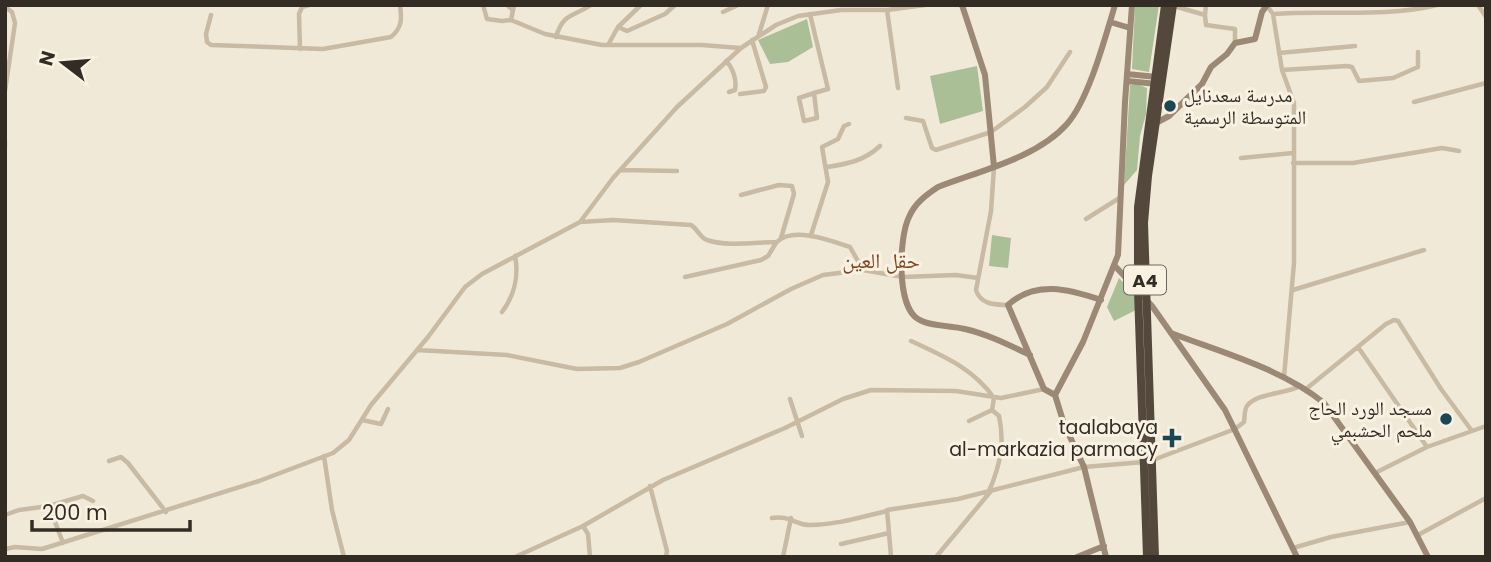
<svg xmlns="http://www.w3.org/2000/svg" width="1491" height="562" font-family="Poppins,'Noto Naskh Arabic',sans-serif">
<rect width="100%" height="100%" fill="#f1e9d7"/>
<path fill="#abbf97" d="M1135,5h24l-10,67 -17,-3z
M807,19l6,28 -25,15 -18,2 -12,-24z
M977,66l6,45 -43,13 -10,-48z
M1137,84l10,4 -1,26 -6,22 -3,34 -13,15 6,-100z
M992,235l19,3 -3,30 -19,-2z
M1119,278l17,18v14l-22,11 -7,-14z"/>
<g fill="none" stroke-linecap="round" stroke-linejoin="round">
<path stroke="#c8baa3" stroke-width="4.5" d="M483,5l4,14 15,2 9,-1 34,14 57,11h100l38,3
M507,5l6,5
M1478,5l8,12
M1174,6l31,9 1,-10
M1267,6l6,8 9,56 12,33v160l-10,114
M5,7l7,5 3,11 -10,68
M887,10l11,78
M723,12l15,-7
M810,14l18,75 -14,4 3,25 -13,3 -5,-23 15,-5
M1273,14c54,-4 111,4 164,-9
M211,15l-5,19 1,8 4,3 112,4 68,-12c11,-9 11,-18 9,-32
M1205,15l1,10 29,4v14
M511,20l3,-15
M618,27l9,4 38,-17 10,-9
M759,34l9,-29
M556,37c7,-24 17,-20 35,-32
M608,45l10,-18 23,-22
M300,49l-1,-35 3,-7 7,-2
M1279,53l76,-7
M726,61c7,7 11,19 9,29l-6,2
M1282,70l65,-4 5,1 7,14 34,-3 25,-11v-15
M740,94l24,-3 2,-4 -14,-47
M1414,102l72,-19
M906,118l17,3 9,27 4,2 55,-18 34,-25 22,-20 23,-35
M5,140v7
M1241,158l52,-5
M1293,163h60l89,-15 17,3
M827,167c20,-3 37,-6 53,-21
M994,167l-3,44 -15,79c4,14 18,15 32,15
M621,170l56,1
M741,195l38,-10 13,1 2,8 -13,44
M1086,219l35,-22
M580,222l33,-2 78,5c7,4 8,12 16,15 21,7 49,2 70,2 16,-16 55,-1 73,5l13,23
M811,235l17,-53 -6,-35 16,-8 6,-13 5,-2
M685,277l76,-17 7,-4 8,-13
M1293,290l131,-40
M502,312c12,-16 17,-36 13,-56
M911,341c32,15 62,27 83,57l-2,12 7,6c6,27 1,50 -10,75
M1358,347l69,100
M417,350l90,5 70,14 43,-1 19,-6 88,-38 64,-35 32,-14 40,-5 40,7 53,-2 22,3
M1306,389l80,-65 8,-4 4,1 43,68 31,42 -45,16 -52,26
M790,399l12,37
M362,420l19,4 7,-15
M969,421l23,-11
M1472,431l14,-5
M324,456l8,54 12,47
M1153,460l82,-31 9,-7c1,-5 0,-12 3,-16 9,-13 39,-12 53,-20
M109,461l12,-4 7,6 38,49
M650,486l17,65 -1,6
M49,506l34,-10 10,5
M5,515l14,-5 30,-4 14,37
M772,518c17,-3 24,7 38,7 26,0 51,-8 77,-14
M583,526l5,8 2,23
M889,533l2,24
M1418,535l68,-37
M841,544l48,-11 -2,-23 71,-11 126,-32 60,-5
M1293,548l38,-11 79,-15
M5,549l10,-2 27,2 217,-68 74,-28 16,-13 22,-35 57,-68 37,-50 17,-13 98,-52 33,-44 64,-71 64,-59 35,-23 22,-9 43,-6h46l38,-5
M515,557l68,-31 80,-46 122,-52 58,-29 28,-9 85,1 45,7 43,-9
M783,557l8,-39
M936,557l55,-66"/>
<path stroke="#9c8975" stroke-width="6" d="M962,5l23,70 9,92
M1110,22l20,6
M1127,74l30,3
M1127,81l30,3
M1156,123l13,-7 33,-32 9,-17 16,-13 8,-11 20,-4 7,-27 5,-7
M1115,266l37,40 73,104 72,147
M1101,300c-32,-11 -66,-20 -93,5l36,84 11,6 9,29 20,43 22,90
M1171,333c49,19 112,36 153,70l86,119 18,35
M1030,355c-21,-10 -43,-21 -65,-26 -15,-4 -34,-2 -47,-10 -22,-13 -19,-82 -9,-102 6,-14 17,-22 29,-30 41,-16 99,-29 129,-63 22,-25 38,-86 48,-119
M1055,395l28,-53 35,-87 7,-153 7,-97
M1077,557l27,-11"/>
<path stroke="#54483c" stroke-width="8" d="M1147,557l-9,-266v-84l27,-202
M1155,557l-11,-334 4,-47 25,-171"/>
</g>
<g fill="#1b4754" stroke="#f9f2e3" stroke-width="2.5">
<circle cx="1170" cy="106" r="7"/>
<circle cx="1446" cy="419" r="7"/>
<path d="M1168.5 427.5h7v7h7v7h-7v7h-7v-7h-7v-7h7z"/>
</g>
<g text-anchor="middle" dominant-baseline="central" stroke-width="6" stroke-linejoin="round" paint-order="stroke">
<rect fill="#f9f2e3" stroke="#6e675e" stroke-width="2" x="1124" y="265.5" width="42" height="29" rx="5"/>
<g font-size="18" font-weight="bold" fill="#332c25">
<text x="1145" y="280">A4</text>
</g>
<g font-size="19" fill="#332c25" stroke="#f9f2e3" text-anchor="end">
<text x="1184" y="95" text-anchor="start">مدرسة سعدنايل<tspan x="1184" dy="22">المتوسطة الرسمية</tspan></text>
<text x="1432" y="408">مسجد الورد الحاج<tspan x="1432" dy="22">ملحم الحشبمي</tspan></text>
<text x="1158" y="427">taalabaya<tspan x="1158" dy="22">al-markazia parmacy</tspan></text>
</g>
<g font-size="21" fill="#82461f" stroke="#f9f2e3">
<text x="881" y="260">حقل العين</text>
</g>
</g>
<rect width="1491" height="562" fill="none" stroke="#332c25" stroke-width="14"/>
<g transform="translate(63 63) rotate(286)" stroke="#f9f2e3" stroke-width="5" paint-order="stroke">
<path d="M0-5L12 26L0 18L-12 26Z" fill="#332c25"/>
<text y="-10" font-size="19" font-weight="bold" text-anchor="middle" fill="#332c25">N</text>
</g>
<path d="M32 520v10h158v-10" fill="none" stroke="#332c25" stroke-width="3.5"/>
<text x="42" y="520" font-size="21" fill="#332c25" stroke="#f9f2e3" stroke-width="5" paint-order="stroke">200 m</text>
</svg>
